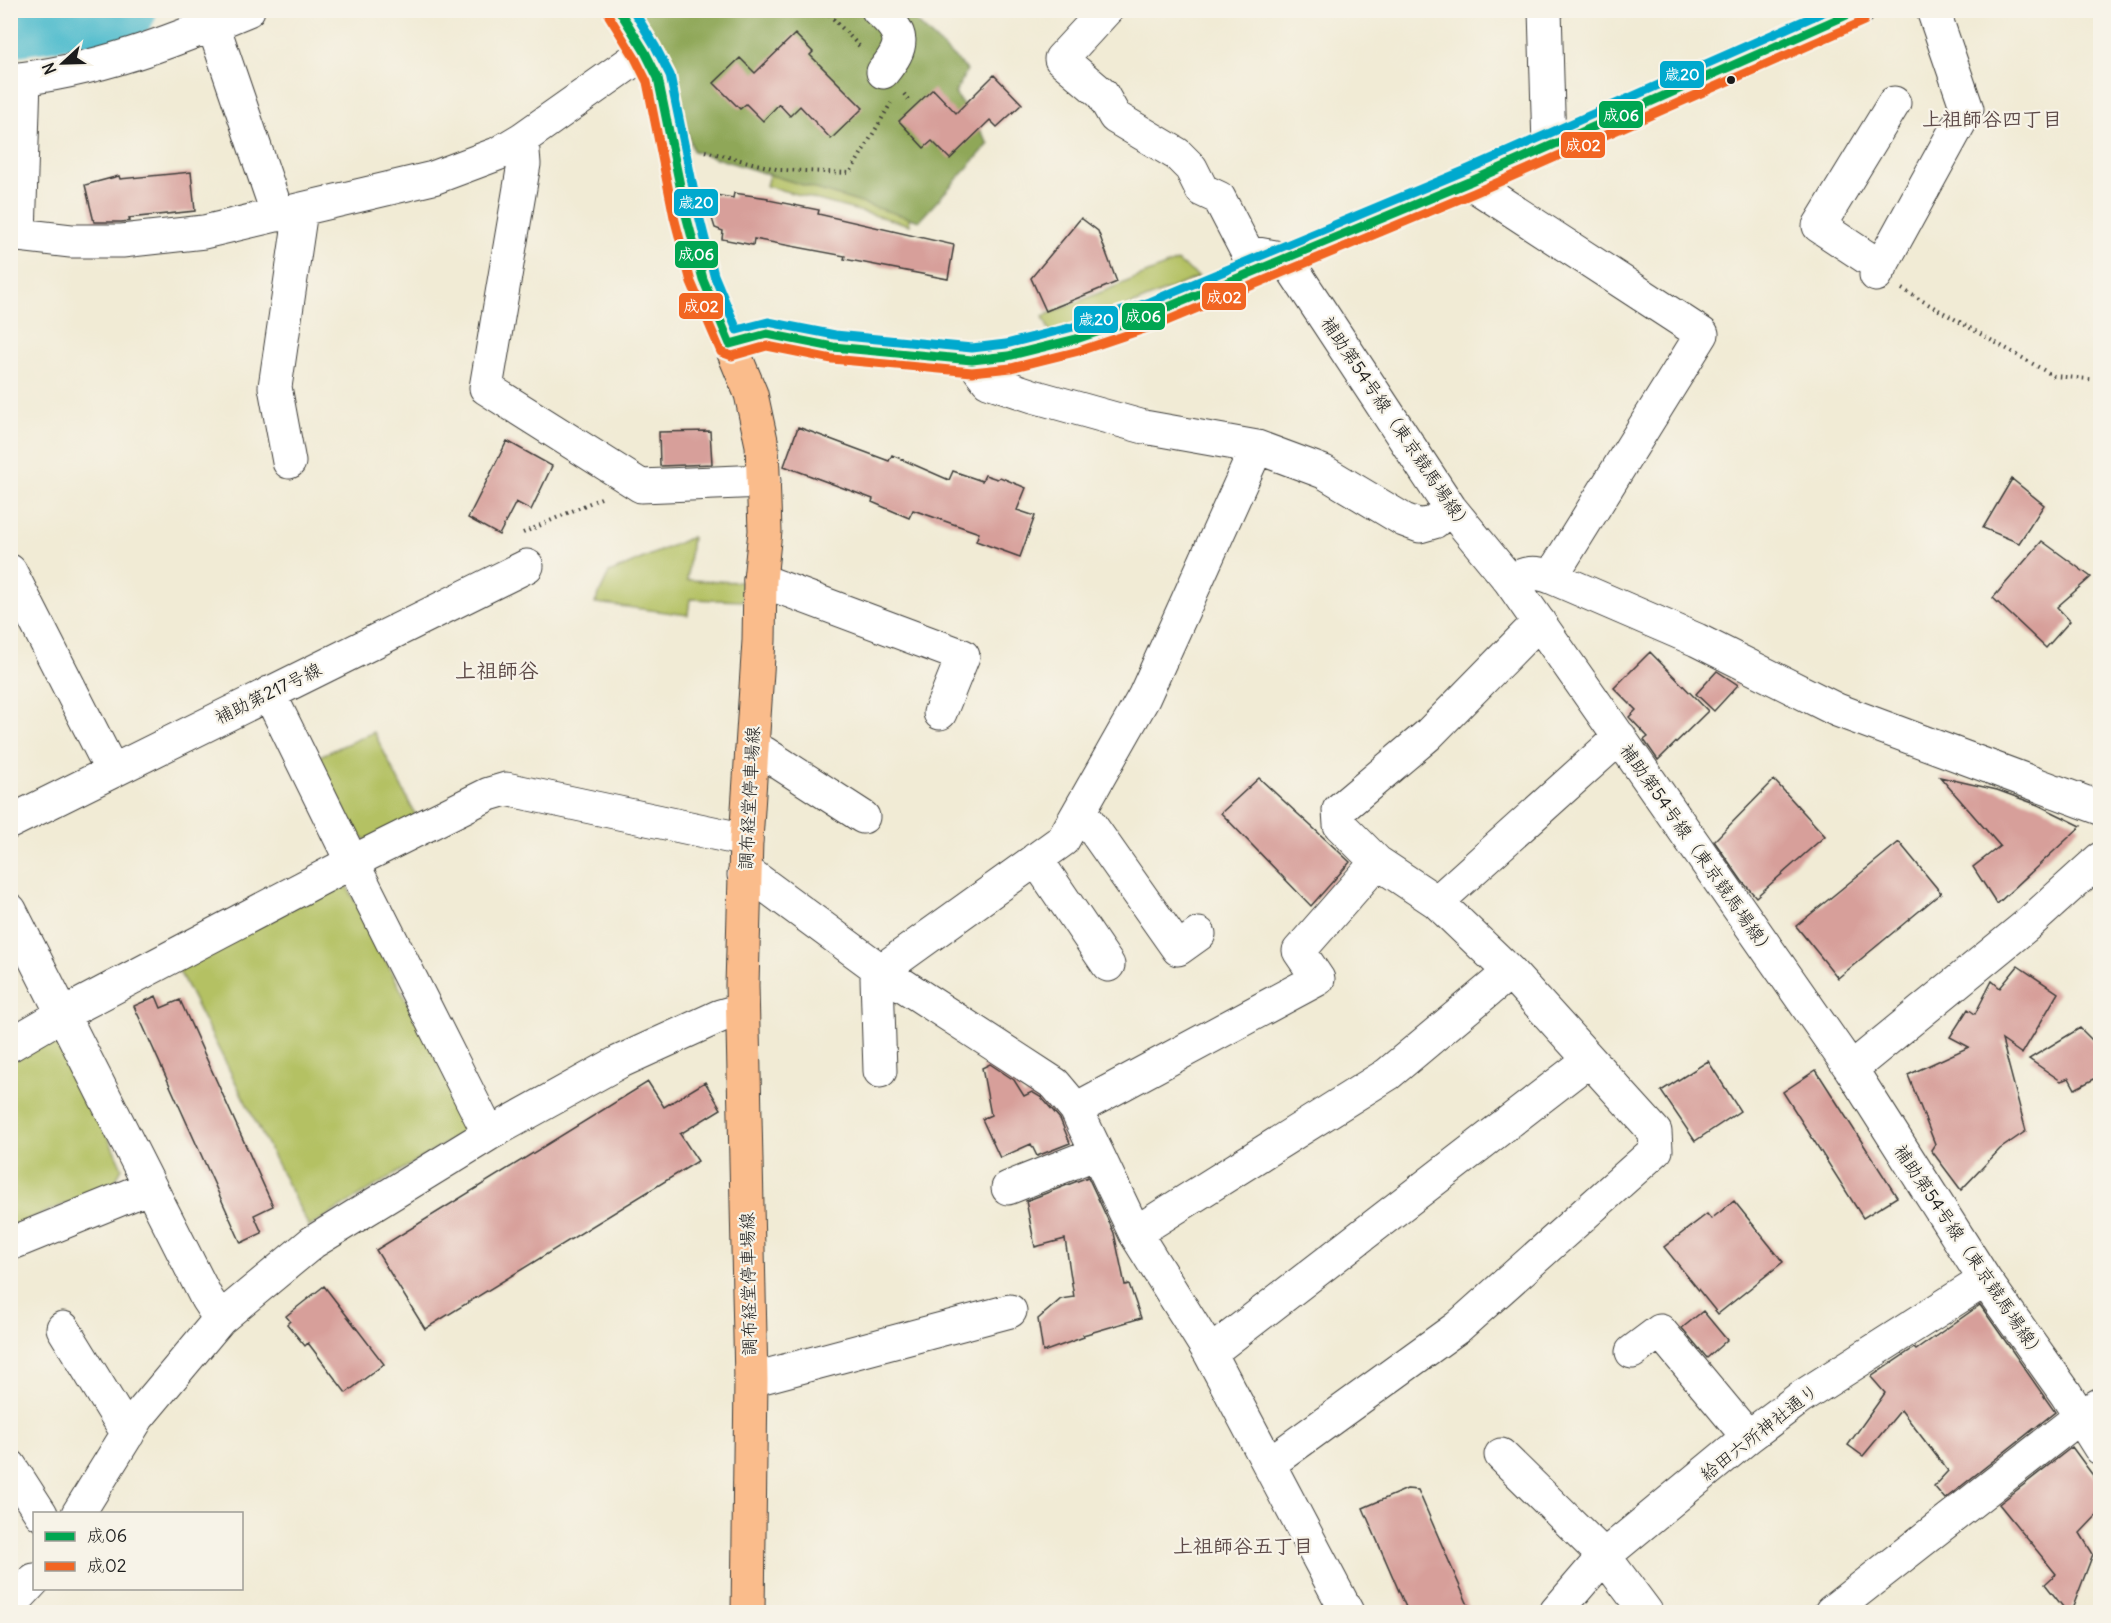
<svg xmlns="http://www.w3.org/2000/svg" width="2111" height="1623" font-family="Delius,'Klee One',sans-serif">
<rect width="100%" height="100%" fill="#f7f3e8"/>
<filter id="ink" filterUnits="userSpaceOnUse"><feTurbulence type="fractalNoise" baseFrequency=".0167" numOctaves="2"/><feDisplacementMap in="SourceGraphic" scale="12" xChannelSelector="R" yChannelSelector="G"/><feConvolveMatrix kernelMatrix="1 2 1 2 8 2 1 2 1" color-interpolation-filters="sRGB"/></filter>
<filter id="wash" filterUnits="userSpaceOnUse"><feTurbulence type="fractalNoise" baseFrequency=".008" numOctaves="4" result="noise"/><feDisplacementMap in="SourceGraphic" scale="24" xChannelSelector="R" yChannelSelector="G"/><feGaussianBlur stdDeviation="1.35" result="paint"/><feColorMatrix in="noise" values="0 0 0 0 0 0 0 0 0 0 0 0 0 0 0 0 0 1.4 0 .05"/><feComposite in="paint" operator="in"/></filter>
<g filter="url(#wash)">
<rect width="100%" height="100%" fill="#f1ebd5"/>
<path fill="#b4c163" stroke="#686e40" stroke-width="1.5" d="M780,133l122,36 8,56 -144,-39z
M1177,261l22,16 -90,37 -59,19 -7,-17z
M692,537l-5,43 55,2 1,19 -53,-2 -2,16 -93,-12 14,-30z
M374,732l43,86 -50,22 -10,-5 -40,-78z
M343,878l129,249 -163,100 -133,-262z
M52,1039l13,2 57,127 -8,16 -104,43v-164z"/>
<path fill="#8fa759" stroke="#56623a" stroke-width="1.5" d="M635,11h270l62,59 -12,23 34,51 -70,77 -226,-70 -24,-81z"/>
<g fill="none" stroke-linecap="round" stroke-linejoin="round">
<path stroke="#52bdce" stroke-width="54" d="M10,30l101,-14 19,-6"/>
</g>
<g id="blocks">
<path fill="#d79f9a" d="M795,34l18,18 -3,3 53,53 -32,31 -31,-33 -10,10 -11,-12 -16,17 -17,-17 -6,5 -26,-26 26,-25 15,15z
M994,75l28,29 -25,23 -7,-7 -40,39 -18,-18 -8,7 -25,-27 34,-32 23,24z
M191,172l4,39 -66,7 1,3 -9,1h-27l-9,-37 34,-9 1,3z
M704,193l29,5 1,-5 34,5v2l51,10 -1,4 136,31 -6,34 -104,-20 1,-3 -91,-17 -1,6 -31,-6 1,-8 -8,-3z
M1081,218l17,13 19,51 -71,29 -15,-33z
M798,427l91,34 3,-6 57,25 4,-9 29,10 3,-6 12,4 3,-2 26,11 -9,22 18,6 -15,41 -44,-16 3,-8 -66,-23 -4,8 -37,-16 1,-3 -89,-33z
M710,431l2,33 -52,2 -1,-34z
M507,441l45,25 -21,44 -15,-8 -17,33 -31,-17z
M2012,479l32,26 -25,38 -36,-15z
M2042,541l49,36 -34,30 13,14 -24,27 -53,-50z
M1650,652l58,59 -50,49 -14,-20 4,-3 -19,-20 7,-7 -22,-22z
M1717,671l21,14 -24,26 -18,-17z
M1940,777l57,13 41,15 43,21 -84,78 -24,-37 27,-21z
M1259,778l91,84 -39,44 -90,-93z
M1774,780l51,56 -69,61 -14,-16 -28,-40z
M1899,842l42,51 -103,85 -42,-52z
M2018,966l40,27 -36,61 -20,-14 24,91 -26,18 -39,41 -30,-40 4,-6 -27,-69 61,-28 -19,-10 18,-28 7,5 17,-33 8,7z
M156,996l5,12 19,-8 93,206 -19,9 8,18 -21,10 -107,-237z
M2080,1028l20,20v28l-25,13 -6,-11 -8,3 -32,-22z
M1708,1061l32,50 -45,30 -34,-50z
M990,1064l24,16 10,16 8,-4 10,6 18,21 10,24 -33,13 -6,-12 -31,14 -18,-39 9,-4 -9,-47z
M1816,1070l81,127 -34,21 -80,-126z
M648,1082l16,25 41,-25 16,27 -41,25 18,27 -273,168 -49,-79z
M1088,1177l26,56 11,52 4,-1 12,34 -58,17 1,2 -41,15 -5,-33 23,-20 13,-2 -9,-58 -30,8 -9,-46z
M1734,1201l49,61 -65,52 -54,-67 43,-33 4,5z
M324,1286l60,78 -38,29 -38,-50 -3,3 -18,-22 3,-3 -4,-5z
M1980,1305l75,107 -110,87 -11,-13 14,-15 -47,-61 -38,46 -15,-11 37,-52 -14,-16 43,-29 2,2z
M1703,1311l24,29 -20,18 -25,-30z
M2072,1447l28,38v27l-20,21 13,21 -22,58h-4l-22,-28 11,-10 -57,-70z
M1407,1489l11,1 53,122h-63l-45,-104z"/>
</g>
</g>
<g filter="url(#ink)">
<use href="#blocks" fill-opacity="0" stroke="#3c3b38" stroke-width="1.5"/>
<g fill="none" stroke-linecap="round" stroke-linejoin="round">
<g stroke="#3c3b38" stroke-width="35">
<path id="minor" d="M878,10c27,24 27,35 5,62
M1106,10l-45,49 41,35 13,23 62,37 14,14 11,22 17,8 28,54 39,7 164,249 60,73 341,488 134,211 81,114 34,54
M1545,10l4,136
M213,25l65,190
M10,80c84,-8 161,-38 238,-70
M522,139l2,25 -38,224 155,98 123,-5
M1469,182l233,152 -151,243
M10,234l61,7h51l82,-9 229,-54 64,-24 25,-15 123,-87
M19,235l5,-156
M1881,267l-62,-41 75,-123
M1876,275l91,-166 -34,-99
M730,344l37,-10 66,13 139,13 36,-4 68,-17 78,-26 315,-131 390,-172
M972,360l16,21 45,15 111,31 113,20 67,25 80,48 16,6 14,-4 16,-14
M289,462l-14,-75 26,-177
M10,571l102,200
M760,580l203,76 -23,57
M1510,581c15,-9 25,-10 41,-4l146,63 140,70 263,98
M269,693l83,169 137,272
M752,752l12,1 99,64
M1080,810l98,139 21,-15
M10,822l517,-256
M1036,859l72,106
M744,875l10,2 129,95 172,112 21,25 59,124 75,120 137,259
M1437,902l183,-165
M10,910l197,389 13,20
M10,1045l53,-31 289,-152 137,-68 17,-5 240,51
M1851,1069l176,-144 73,-66
M880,1071l-3,-93 12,-13 174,-125 81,-143 113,-250
M1076,1109l242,-130 -19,-28 78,-89
M1008,1188l89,-35
M1135,1233l253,-159 122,-102
M10,1244l140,-57
M63,1328l65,106
M1632,1352l28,-21 88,106
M1210,1353l379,-293
M751,1380l259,-69
M1501,1455l103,101 42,56
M1270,1463l188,-136 198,-177 -1,-18 -145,-160 -73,-70 -60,-40 -37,-37 -1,-15 89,-75 111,-113
M10,1466l31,48
M78,1514l60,-97 82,-98 93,-77 176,-108 130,-72 101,-46 21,-6
M10,1606l24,-26
M1556,1612l48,-56 144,-119 52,-39 185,-118
M1831,1612l250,-196 18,-11"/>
</g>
<g stroke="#3c3b38" stroke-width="35">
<path id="major" d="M619,10l26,42 13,26 28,137 17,64 48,115 11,51 3,86 -5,49 -1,61 -13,199 -4,145 9,395 -3,232"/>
</g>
<path stroke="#3c3b38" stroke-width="4" stroke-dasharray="1.5 4.5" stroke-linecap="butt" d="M825,10l37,39
M904,94l5,6
M705,151l75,19 70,3 41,-70
M1902,289l152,87 46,4
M523,533l78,-35"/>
<use href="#minor" stroke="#fff" stroke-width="33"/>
<use href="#major" stroke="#fabc8b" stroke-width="33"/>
<g stroke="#f7f3e8" stroke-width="14">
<path id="bus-1" d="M619,10l26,42 13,26 28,137 17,64 27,65 37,-10 66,13 139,13 36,-4 68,-17 78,-26 315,-131 389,-172"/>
</g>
<g stroke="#f7f3e8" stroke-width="14">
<path id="bus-2" d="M609,16l26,42 12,24 27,135 17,65 30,70 11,4 35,-10 65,13 140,13 39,-4 68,-17 80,-27 315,-131 390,-172"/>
</g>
<g stroke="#f7f3e8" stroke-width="14">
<path id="bus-3" d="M633,10l22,36 15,29 28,137 16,63 23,55 31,-8 67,13 137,13 34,-4 67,-17 77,-25 314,-131 364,-161"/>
</g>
<use href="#bus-1" stroke="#00a651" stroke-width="9"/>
<use href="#bus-2" stroke="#f26522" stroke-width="9"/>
<use href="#bus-3" stroke="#00a9ce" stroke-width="9"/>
</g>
</g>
<circle fill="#1c1c1c" stroke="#f7f3e8" stroke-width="2" cx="1731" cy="80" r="5"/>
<g text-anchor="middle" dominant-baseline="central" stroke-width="4.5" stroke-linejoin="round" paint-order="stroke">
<g font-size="18" fill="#1c1c1c" stroke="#f7f3e8">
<text transform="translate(1397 424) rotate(56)">補助第54号線（東京競馬場線）</text>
<text transform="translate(268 693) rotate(-26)">補助第217号線</text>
<text transform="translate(749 798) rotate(-87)">調布経堂停車場線</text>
<text transform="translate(1698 850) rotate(55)">補助第54号線（東京競馬場線）</text>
<text transform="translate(1970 1252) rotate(56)">補助第54号線（東京競馬場線）</text>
<text transform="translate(748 1284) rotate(-91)">調布経堂停車場線</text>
<text transform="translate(1759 1432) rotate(-38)">給田六所神社通り</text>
</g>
<g font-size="20" font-weight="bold" fill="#5d4a48" stroke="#f7f3e8">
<text x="1992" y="118">上祖師谷四丁目</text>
<text x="1243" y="1545">上祖師谷五丁目</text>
</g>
<g font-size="21" font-weight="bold" fill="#5d4a48" stroke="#f7f3e8">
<text x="497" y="670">上祖師谷</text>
</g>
</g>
<g stroke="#f7f3e8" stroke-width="2">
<rect x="1659" y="60" width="46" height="29" rx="6" fill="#00a9ce"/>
<rect x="1598" y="100" width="46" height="29" rx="6" fill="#00a651"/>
<rect x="1560" y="131" width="46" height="28" rx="6" fill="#f26522"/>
<rect x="673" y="188" width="46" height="29" rx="6" fill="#00a9ce"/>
<rect x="674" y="240" width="45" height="29" rx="6" fill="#00a651"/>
<rect x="1201" y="282" width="46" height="29" rx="6" fill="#f26522"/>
<rect x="678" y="292" width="46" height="28" rx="6" fill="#f26522"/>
<rect x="1121" y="302" width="45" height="29" rx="6" fill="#00a651"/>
<rect x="1073" y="305" width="46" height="29" rx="6" fill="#00a9ce"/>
</g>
<g font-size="16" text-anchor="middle" font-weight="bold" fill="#fff">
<text x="1682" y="80">歳20</text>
<text x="1621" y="121">成06</text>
<text x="1583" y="151">成02</text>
<text x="696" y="208">歳20</text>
<text x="696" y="260">成06</text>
<text x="1224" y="303">成02</text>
<text x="701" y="312">成02</text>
<text x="1143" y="322">成06</text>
<text x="1096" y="325">歳20</text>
</g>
<rect width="2111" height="1623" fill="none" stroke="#f7f3e8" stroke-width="36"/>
<rect x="33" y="1512" width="210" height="78" fill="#f7f3e8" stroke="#9f9d96" stroke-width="1.5"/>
<rect x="45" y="1532" width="30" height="9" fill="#00a651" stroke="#9f9d96" stroke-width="1.5"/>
<text x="87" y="1542" font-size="18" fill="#1c1c1c">成06</text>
<rect x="45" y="1562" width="30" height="9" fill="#f26522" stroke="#9f9d96" stroke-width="1.5"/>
<text x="87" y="1572" font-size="18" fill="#1c1c1c">成02</text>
<g transform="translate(63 63) rotate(248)" stroke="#f7f3e8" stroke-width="4.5" paint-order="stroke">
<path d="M0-4.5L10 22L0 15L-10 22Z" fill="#1c1c1c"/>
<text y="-9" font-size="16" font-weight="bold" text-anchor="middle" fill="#1c1c1c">N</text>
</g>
</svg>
